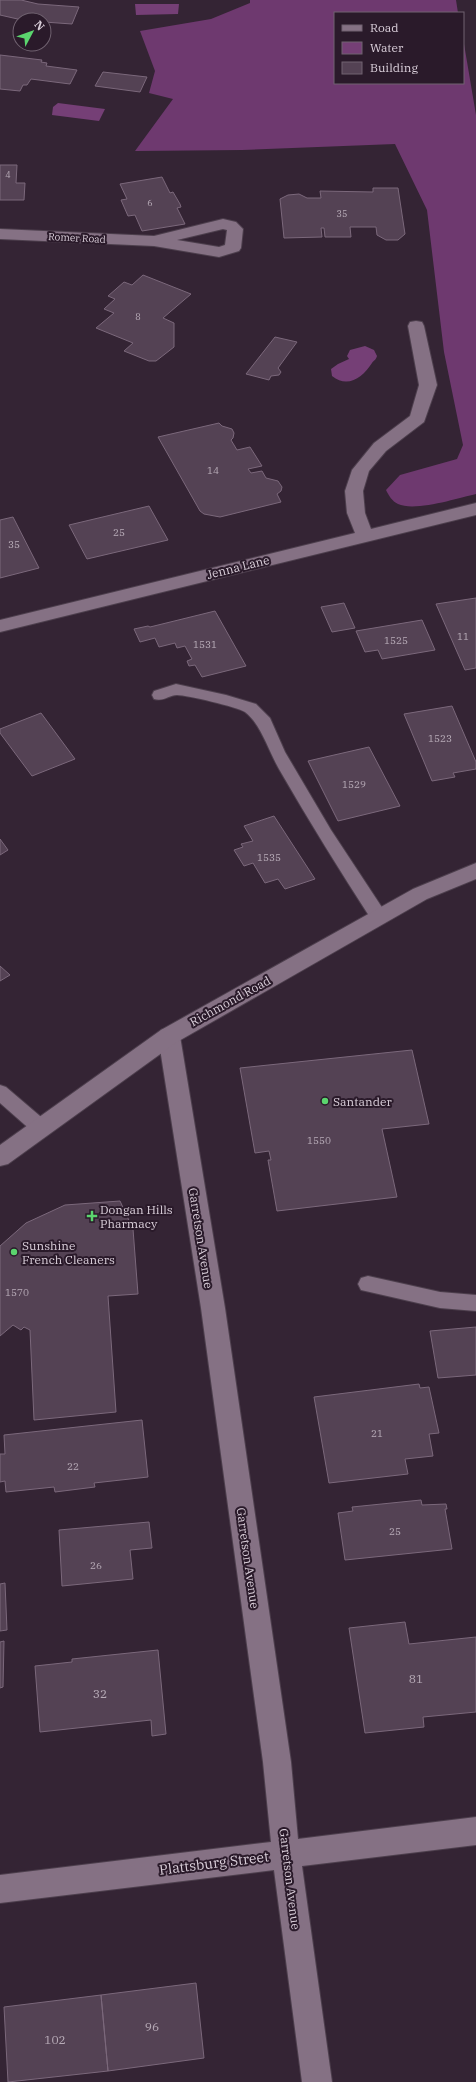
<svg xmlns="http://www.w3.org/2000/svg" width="476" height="2082" font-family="'IBM Plex Serif',serif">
<rect width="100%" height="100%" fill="#342434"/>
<path fill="#6e396f" d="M250,0h206l2,13h-123v70h128v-45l13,77v379c-18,4 -61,18 -78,10 -6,-3 -9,-8 -12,-14l14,-15 57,-16 6,-14 -19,-93 -17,-142 -32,-66 -153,6 -107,1 38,-52 -24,-6 6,-22 -15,-40 71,-12 39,-16z"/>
<path fill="#753f76" d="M135,4h44l-1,10 -42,1z
M58,103l47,6 -6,12 -47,-6 1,-8z
M365,346l9,4 3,6c-1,4 -3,4 -5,7 -9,14 -24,26 -40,13l-1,-7 7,-5 11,-5 -2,-3 3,-6z"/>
<path fill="#544254" stroke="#7b687b" d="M0,0h21l17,4 41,3 -7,17 -28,-2v-2h-22l-22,-5z
M0,55l42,5 -1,2 6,1 -1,3 31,4 -7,14 -39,-5 -4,6h-4l-3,6 -20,-2z
M103,72l44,5 -7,15 -45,-6z
M0,165h17l-1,18h9l-1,17h-24z
M162,177l8,16 3,-1 7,12 1,3 -4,1 8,16 -43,7 -7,-16 -7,1 -7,-16 6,-1 -7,-15z
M373,188h25l7,46 -7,6h-12l-9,-5 -1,-8h-26l1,10h-26l-1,-9h-3l1,9 -38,1 -4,-39 8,-4 11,-1 8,4h14l-1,-7 53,1z
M143,275l48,19 -28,24 11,5v24l-18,14h-7l-25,-10 9,-8 -37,-15 18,-15 -10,-4 11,-10 -7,-3 16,-14 8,3z
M275,337l22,5 -19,26 3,4 -2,3 -8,1 -2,4 -23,-6z
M219,423l3,3 10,3 2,4 -1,5 -2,2 6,10 13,-3 12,19 -14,3 3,4 11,-2 4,7 12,3 4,6 -1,4 -4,3 4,8 -61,15 -16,-3 -4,-3 -42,-74z
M149,506l19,34 -81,19 -18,-34z
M13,517l26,51 -39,10v-58z
M476,598v70l-11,2 -29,-66z
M344,603l11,25 -23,4 -11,-25z
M215,611l31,55 -44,11 -7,-12 -6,1 -2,-5 5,-2 -7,-13 -8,2 -2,-5 -16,4 -4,-9 -15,4 -6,-13 14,-3 2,1z
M422,620l13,30 -53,9 -4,-9 -13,2 -9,-21z
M452,706l24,56v7l-23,4 2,4 -23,4 -28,-67z
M41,713l34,46 -43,17 -32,-43v-4z
M369,747l31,59 -62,15 -30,-60z
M274,816l41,63 -30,10 -7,-10 -13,4 -12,-20 -9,3 -10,-16 9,-3 -2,-3 12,-3 -9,-15z
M0,839l8,11 -8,5z
M0,966l10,9 -10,6z
M412,1050l17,74 -47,5 15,68 -120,14 -9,-51h3l-2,-9 -14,2 -15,-85z
M120,1201l13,28 5,65 -30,2 8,116 -82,8 -4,-90 -6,-3 -3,3 -8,-5 -13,11v-90l26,-23 39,-18z
M476,1327v48l-38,3 -8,-47z
M419,1384l1,4 9,-1 10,46 -10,1 4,22 -28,3 3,15 -79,9 -15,-86z
M142,1420l6,57 -54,6 1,4 -40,5 -1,-5 -48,5 -1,-11 -5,1v-28h5l-1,-19z
M421,1500l1,5 24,-1 1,5h-2l7,40 -107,11 -7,-47 15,-2 -1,-4z
M149,1522l3,26 -22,2 3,29 -71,7 -3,-56z
M5,1583l2,47 -7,1v-47z
M405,1622l4,22 67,-7v75l-53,5 1,10 -59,6 -16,-105z
M4,1641l-1,46 -3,1v-46z
M158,1650l8,84 -14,2 -1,-16 -111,12 -5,-66 37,-4v-3z
M196,1983l8,75 -96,13 -7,-76z
M101,1995l7,76 -100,11 -4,-75z"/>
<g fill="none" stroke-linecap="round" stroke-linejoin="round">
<g stroke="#4d3f4d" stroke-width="2">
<path id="service" d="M176,684l50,11 30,9 14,14 15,34 46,78 54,82 3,5 -3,5 -6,1 -6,-1c-33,-51 -64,-101 -94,-153 -10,-17 -18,-45 -34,-57 -8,-5 -58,-17 -68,-17 -8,0 -13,7 -23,4l-2,-4 2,-4z
M0,1085l6,2 41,35 2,5 -2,5 -7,2 -7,-2 -33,-29z
M368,1276l72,16 36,3v16l-36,-3 -79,-18 -3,-6 3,-6z"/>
</g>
<g stroke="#4d3f4d" stroke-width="2">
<path id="minor" d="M223,219l13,3 7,7 -2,19 -2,3 -20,6 -65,-11 -154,-7v-10l154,7zM223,229l4,1 -2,15 -6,2 -42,-7z
M416,321l6,1 2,4 13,59 -13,37 -38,29 -17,20 -6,20 2,22 6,16 105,-26v12l-476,117v-12l355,-87 -8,-20 -2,-22 7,-21 22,-27 36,-27 9,-31 -11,-59 2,-4z
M169,1027l8,3 3,6 45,272 66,454 7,77 178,-22v28l-174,21 30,216h-30l-28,-212 -274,33v-28l271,-33 -8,-80 -62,-454 -43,-272 3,-6z"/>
</g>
<g stroke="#4d3f4d" stroke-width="2">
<path id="secondary" d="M476,863v16l-49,20 -250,143 -169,122 -8,2v-21l161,-115 252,-141z"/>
</g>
<use href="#service" fill="#857184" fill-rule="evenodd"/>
<use href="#minor" fill="#857184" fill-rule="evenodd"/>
<use href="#secondary" fill="#857184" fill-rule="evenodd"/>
</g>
<g fill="#5bd56e" stroke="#2a1a2a" stroke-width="1.5">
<circle cx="325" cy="1101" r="4"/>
<path d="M90 1210h4v4h4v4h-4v4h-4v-4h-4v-4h4z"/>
<circle cx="14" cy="1252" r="4"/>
</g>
<g text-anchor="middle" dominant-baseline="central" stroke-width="4" stroke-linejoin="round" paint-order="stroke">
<g font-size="9" fill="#b8acb8">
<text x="8" y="174">4</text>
<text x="150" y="202">6</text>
<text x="342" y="213">35</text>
<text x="138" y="316">8</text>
</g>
<g font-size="10" fill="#dacfda" stroke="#2a1a2a">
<text transform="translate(77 238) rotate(3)">Romer Road</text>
</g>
<g font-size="10" fill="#b8acb8">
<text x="213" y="470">14</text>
<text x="119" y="532">25</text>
<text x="14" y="544">35</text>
<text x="463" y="636">11</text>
<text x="396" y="640">1525</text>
<text x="205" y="644">1531</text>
<text x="440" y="738">1523</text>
<text x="354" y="784">1529</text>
<text x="269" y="857">1535</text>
<text x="319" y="1140">1550</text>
<text x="17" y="1292">1570</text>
<text x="377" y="1433">21</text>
<text x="73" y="1466">22</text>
<text x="395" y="1531">25</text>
<text x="96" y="1565">26</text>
</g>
<g font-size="12" fill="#dacfda" stroke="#2a1a2a">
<text transform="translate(238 567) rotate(-14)">Jenna Lane</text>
<text transform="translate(230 1001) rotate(-29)">Richmond Road</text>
<text transform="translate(201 1238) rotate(81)">Garretson Avenue</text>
<text transform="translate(248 1558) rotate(82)">Garretson Avenue</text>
<text transform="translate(290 1879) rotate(83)">Garretson Avenue</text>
</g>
<g font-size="12" fill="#dacfda" stroke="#2a1a2a" text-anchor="start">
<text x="333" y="1101">Santander</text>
<text x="100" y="1209">Dongan Hills<tspan x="100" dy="14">Pharmacy</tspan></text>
<text x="22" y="1245">Sunshine<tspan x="22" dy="14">French Cleaners</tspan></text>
</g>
<g font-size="12" fill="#b8acb8">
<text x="416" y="1678">81</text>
<text x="100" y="1693">32</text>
<text x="152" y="2026">96</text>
<text x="55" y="2039">102</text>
</g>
<g font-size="14" fill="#dacfda" stroke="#2a1a2a">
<text transform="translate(214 1863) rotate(-7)">Plattsburg Street</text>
</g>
</g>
<rect x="334" y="12" width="130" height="72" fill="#2a1a2a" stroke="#706270"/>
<rect x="342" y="25" width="20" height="6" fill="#857184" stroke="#706270"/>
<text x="370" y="32" font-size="12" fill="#dacfda">Road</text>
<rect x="342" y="42" width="20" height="12" fill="#753f76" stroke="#706270"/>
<text x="370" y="52" font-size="12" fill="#dacfda">Water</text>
<rect x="342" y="62" width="20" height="12" fill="#544254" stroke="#706270"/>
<text x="370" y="72" font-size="12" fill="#dacfda">Building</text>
<g transform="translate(32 32) rotate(49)"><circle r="19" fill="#2a1a2a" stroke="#706270"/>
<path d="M0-3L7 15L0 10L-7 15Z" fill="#5bd56e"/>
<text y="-6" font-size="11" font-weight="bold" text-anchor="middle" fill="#dacfda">N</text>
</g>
</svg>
